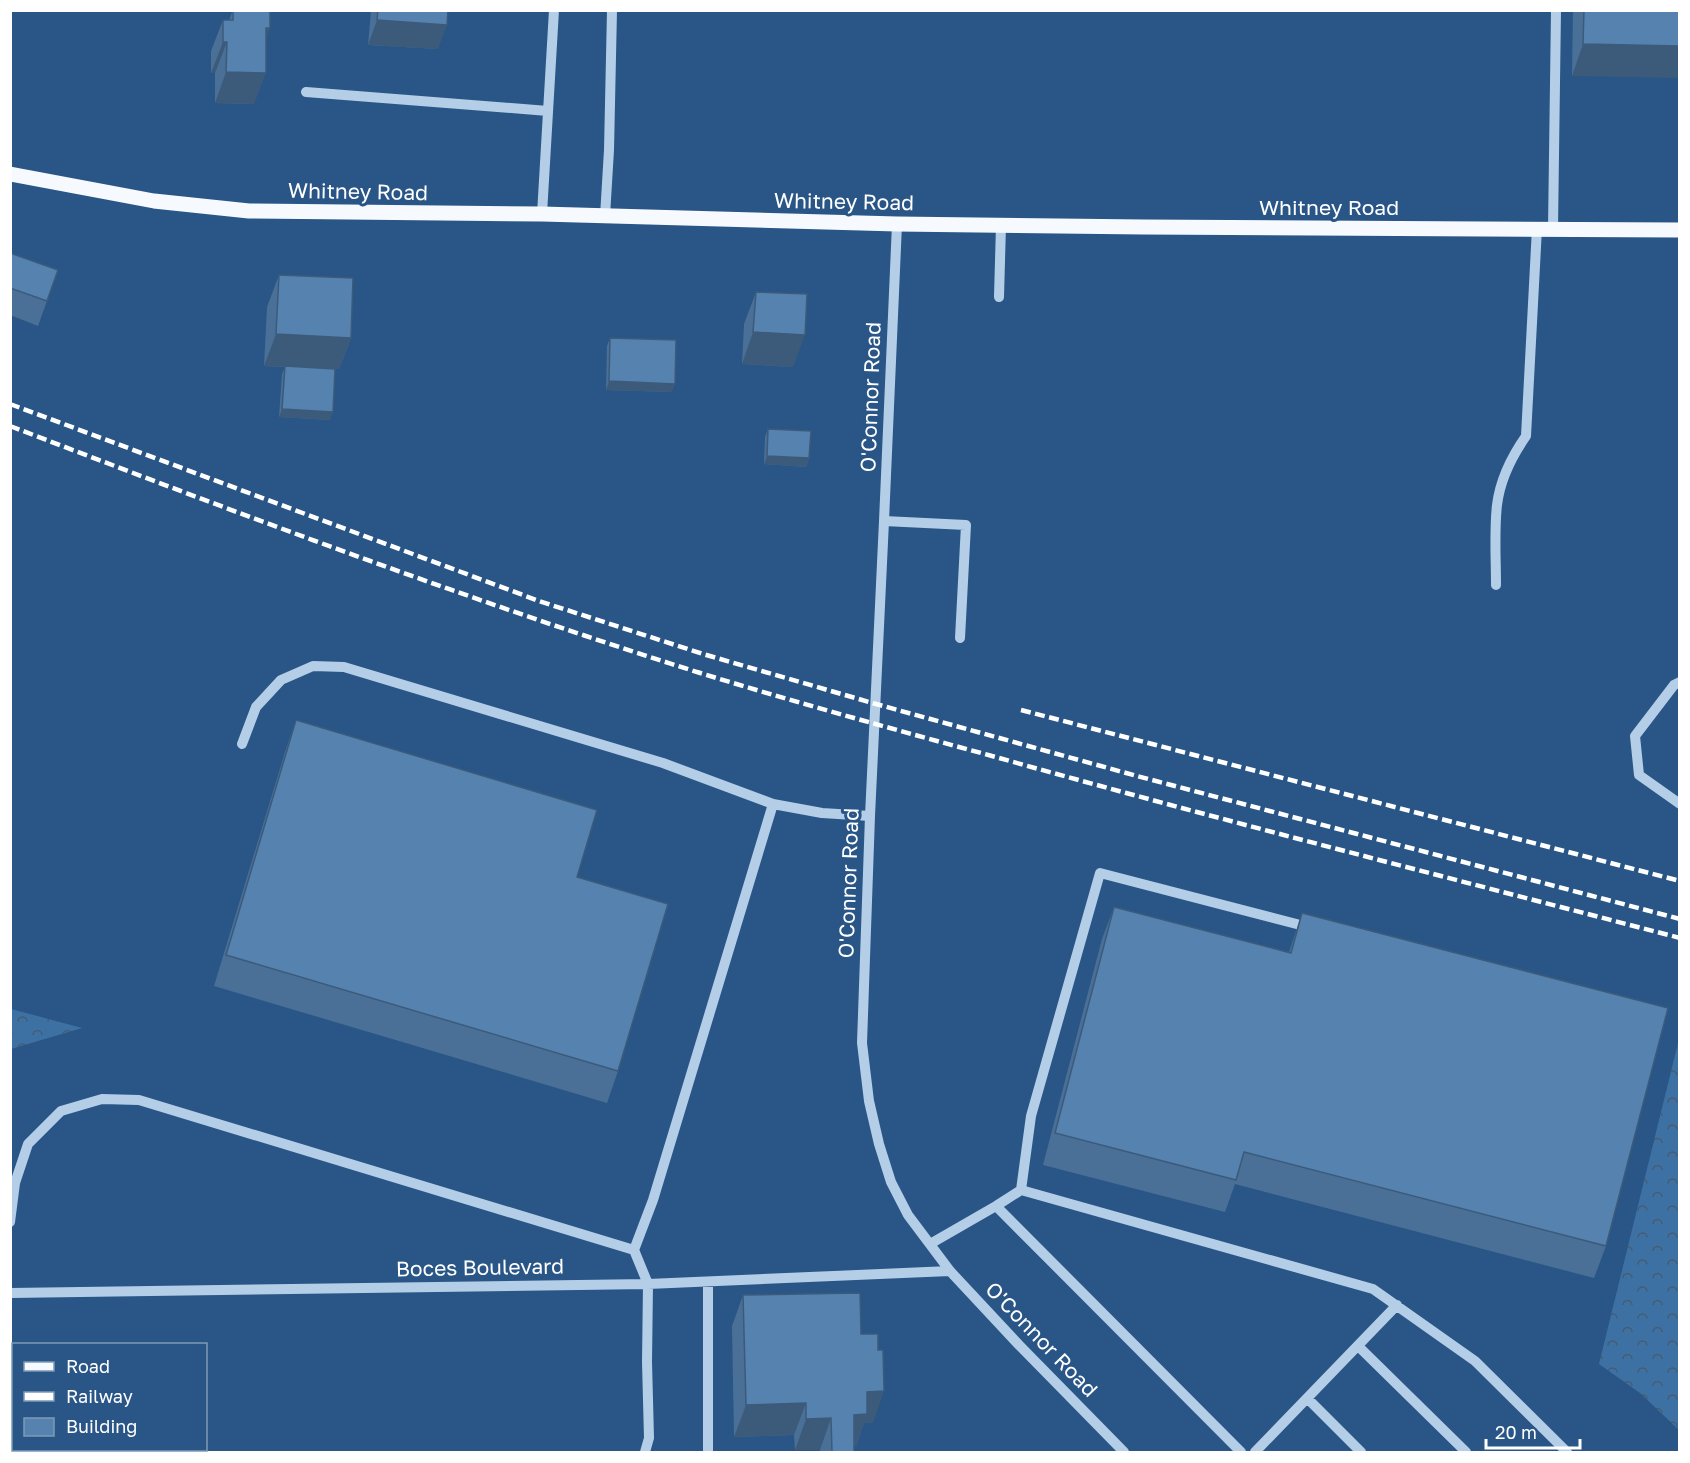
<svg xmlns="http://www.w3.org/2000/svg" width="1690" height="1463" font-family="'Golos Text',sans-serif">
<defs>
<pattern id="forest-crowns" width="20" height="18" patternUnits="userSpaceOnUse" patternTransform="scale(1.5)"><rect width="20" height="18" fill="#3e71a3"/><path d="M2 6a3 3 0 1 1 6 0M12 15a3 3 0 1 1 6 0" fill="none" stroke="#465b6f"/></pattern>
</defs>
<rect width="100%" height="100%" fill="#295686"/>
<path fill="url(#forest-crowns)" d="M10,1009h1l71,19 -71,21z
M1679,1039v391l-39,-37 -41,-29z"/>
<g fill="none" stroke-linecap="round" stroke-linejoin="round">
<path stroke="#b4cee8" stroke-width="10" d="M306,92l242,19
M542,214l12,-204
M605,216l4,-66 3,-140
M897,224l-13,297 -14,295 -8,227 7,58 10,43 12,38 17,33 42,56 69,74 105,107
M1553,228l3,-218
M999,297l2,-72
M884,521l82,4 -6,113
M1496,585c0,-26 -2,-54 1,-80 3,-25 15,-49 29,-69l11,-208
M1680,682l-6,3 -39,51 4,39 41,29
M242,744l14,-37 25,-27 32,-14 31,1 319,96 110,41 -120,396 -19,50
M773,804l49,9 48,3
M1021,1190l10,-74 69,-243 212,55
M996,1206l245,246
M10,1222l5,-39 13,-39 33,-33 41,-12 37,1 495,150 14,34 -1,78 2,76 -4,14
M930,1244l66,-38 25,-16 352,99 102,72 92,91
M10,1293l638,-9 302,-13
M1358,1346l108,106
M1307,1398l54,54
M708,1452v-170
M1255,1452l142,-147"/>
<path stroke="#f6fafe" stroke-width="15" d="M10,174l144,27 95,10 293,3 355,10 247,3 536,3"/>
<path stroke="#fff" stroke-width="4.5" stroke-dasharray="10 4.5" stroke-linecap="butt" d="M10,404l529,197 164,53 173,50 261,72 543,143
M10,426c227,87 455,173 687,246 97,30 196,57 295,84 228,64 458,122 688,182
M1021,710l659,171"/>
</g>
<path fill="#4a7097" d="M233,10l33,29 -12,65 -39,-1v-30h-4v-22l12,-31h6z
M371,10h77l-10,39 -70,-4z
M1573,10h107l-108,66z
M10,253l48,17 -20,56 -28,-11z
M279,275l72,63 -12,31h-4l-5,51 -51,-3 3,-43 3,-7 -21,-1 3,-59z
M756,292l37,75 -51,-3 2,-40z
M610,338l62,54 -66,-2 1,-44z
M768,429l41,29 -3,9 -42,-3 1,-27z
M296,720l281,157 41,194 -11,32 -393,-117 71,-234z
M1114,907l175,45 13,-39 304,333 -12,32 -359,-94 -10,28 -182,-47 59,-226z
M743,1295l118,39 12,89h-9l-8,23h-2v6h-34v-2h-25l-1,-15 -60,2 -2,-111z"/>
<path fill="#3c5b7b" d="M377,20l70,5 -9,24 -70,-4z
M266,28h4l-11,32z
M223,42h4l-12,31h-4z
M1583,44l97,2v32l-108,-2z
M226,72l40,1 -12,31 -39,-1z
M753,332l52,3 -12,32 -51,-3z
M276,334l75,4 -12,31 -75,-3z
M609,381l66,3 -3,8 -66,-2z
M282,409l51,3 -3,8 -51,-3z
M767,456l42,2 -3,9 -42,-3z
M884,1391l-11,32h-9l-8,23 -14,1 12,-32 13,-23z
M806,1403l-12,32 -60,2 12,-32z
M831,1418l-11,32h-25l11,-31z"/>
<path fill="#5682b0" stroke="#3c5b7b" stroke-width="1.5" d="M233,10h37v18h-4v45l-40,-1 1,-30h-4v-22h10z
M378,10h70l-1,15 -70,-5z
M1584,10h96v36l-97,-2z
M10,253l48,17 -11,31 -37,-13z
M279,275l74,3 -2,60 -75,-4z
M756,292l51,2 -2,41 -52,-3z
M610,338l66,2 -1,44 -66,-3z
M285,366l50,3 -2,43 -51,-3z
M768,429l43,2 -2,27 -42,-2z
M296,720l301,90 -20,67 91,27 -50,167 -392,-116z
M1114,907l177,46 11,-40 366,95 -62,238 -362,-94 -8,28 -181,-47z
M860,1293l1,41h17v16h5l1,41 -17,1v22l-13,1v37h-22l-1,-34 -25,1v-16l-60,2 -3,-110z"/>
<g text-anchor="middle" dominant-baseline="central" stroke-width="6" stroke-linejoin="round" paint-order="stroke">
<g font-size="21" fill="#fff" stroke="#295686">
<text transform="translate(358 191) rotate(1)">Whitney Road</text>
<text transform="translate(844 201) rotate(1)">Whitney Road</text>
<text x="1329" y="207">Whitney Road</text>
<text transform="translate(870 397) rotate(-88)">O'Connor Road</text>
<text transform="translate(848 883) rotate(-88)">O'Connor Road</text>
<text transform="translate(480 1267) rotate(-1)">Boces Boulevard</text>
<text transform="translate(1042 1339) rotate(46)">O'Connor Road</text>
</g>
</g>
<rect width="1690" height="1463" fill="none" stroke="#ffffff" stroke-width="24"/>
<rect x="12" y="1343" width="195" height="108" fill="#295686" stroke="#7f9ab6" stroke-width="1.5"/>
<rect x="24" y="1362" width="30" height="9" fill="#f6fafe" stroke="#7f9ab6" stroke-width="1.5"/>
<text x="66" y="1373" font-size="18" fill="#ffffff">Road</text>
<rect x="24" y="1392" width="30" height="9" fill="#ffffff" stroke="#7f9ab6" stroke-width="1.5"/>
<text x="66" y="1403" font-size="18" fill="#ffffff">Railway</text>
<rect x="24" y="1418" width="30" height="18" fill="#5682b0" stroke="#7f9ab6" stroke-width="1.5"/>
<text x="66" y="1433" font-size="18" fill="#ffffff">Building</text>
<path d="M1486 1439v9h94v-9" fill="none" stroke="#ffffff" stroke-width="3"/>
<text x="1495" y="1439" font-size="18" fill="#ffffff" stroke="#295686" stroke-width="4.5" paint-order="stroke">20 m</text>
</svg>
